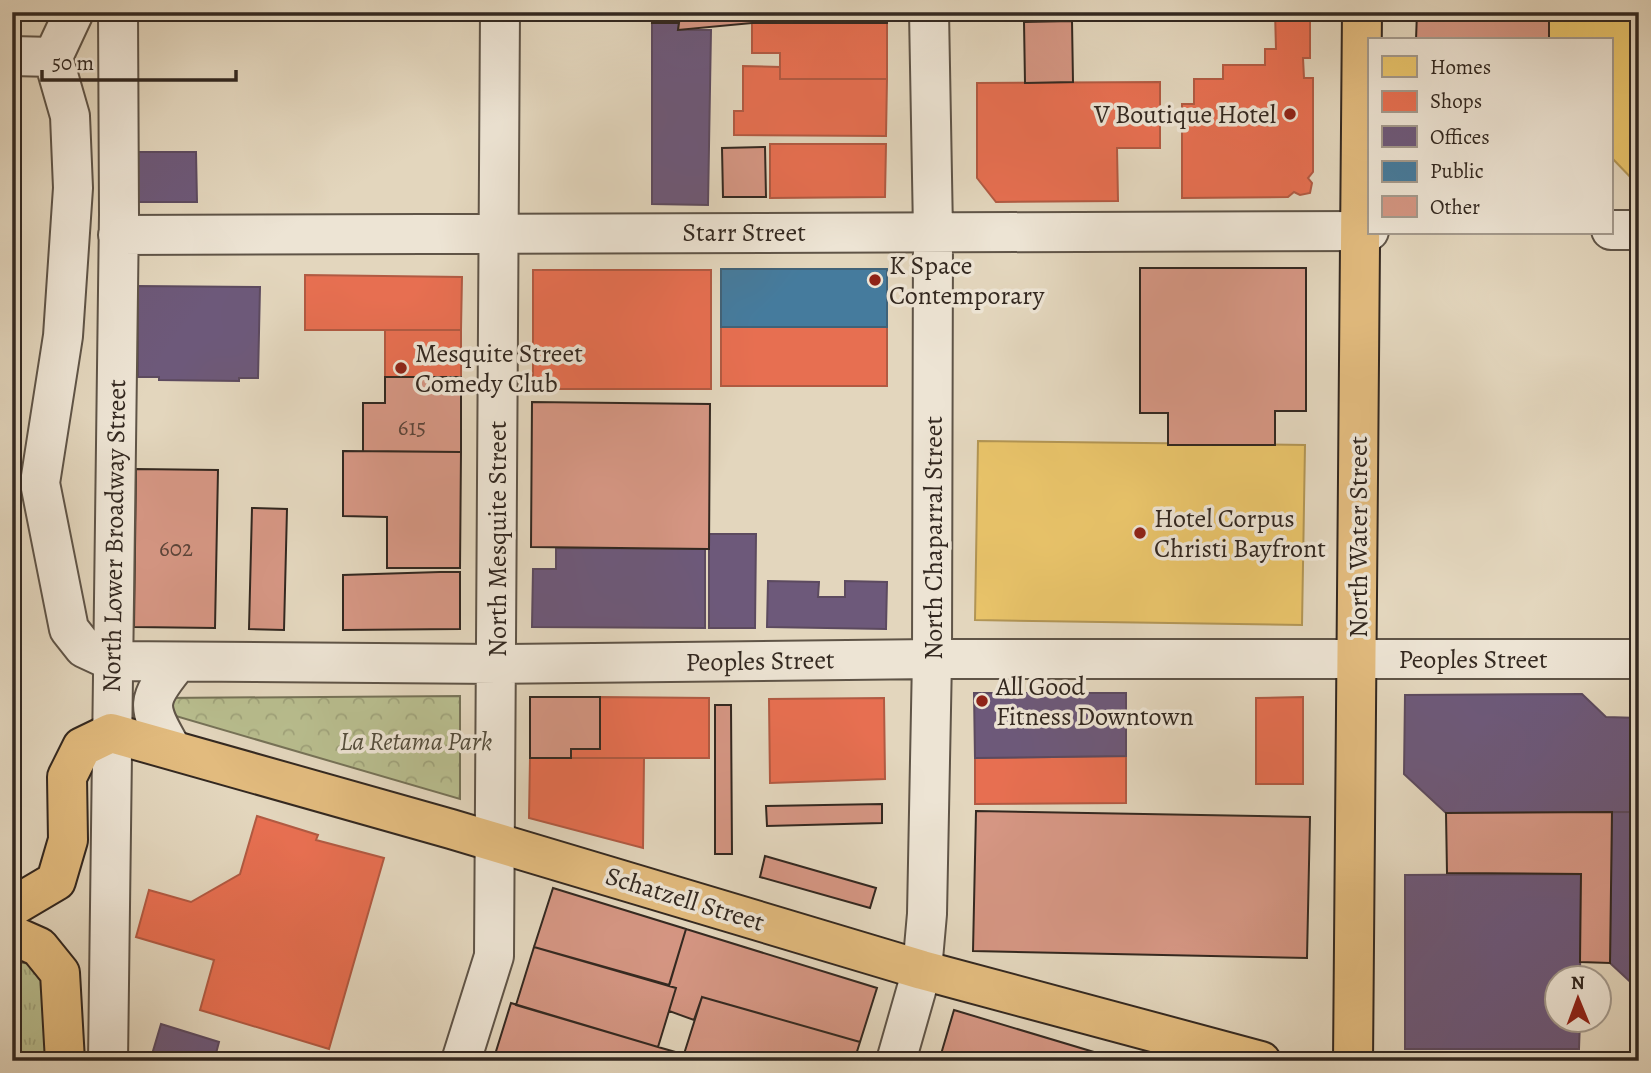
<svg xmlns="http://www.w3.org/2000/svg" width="1651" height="1073" font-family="Alegreya,serif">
<defs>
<pattern id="grass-tufts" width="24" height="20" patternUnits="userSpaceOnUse" patternTransform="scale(1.75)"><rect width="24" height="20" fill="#b8bd8e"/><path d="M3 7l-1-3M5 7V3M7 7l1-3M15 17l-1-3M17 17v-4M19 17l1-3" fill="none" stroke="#9fa27a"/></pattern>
<pattern id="forest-crowns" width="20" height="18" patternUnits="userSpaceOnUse" patternTransform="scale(1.75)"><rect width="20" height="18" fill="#b8bd8e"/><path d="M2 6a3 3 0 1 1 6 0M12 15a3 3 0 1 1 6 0" fill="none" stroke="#9fa27a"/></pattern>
</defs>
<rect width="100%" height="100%" fill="#e3d6bd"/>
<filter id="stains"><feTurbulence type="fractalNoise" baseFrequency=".00286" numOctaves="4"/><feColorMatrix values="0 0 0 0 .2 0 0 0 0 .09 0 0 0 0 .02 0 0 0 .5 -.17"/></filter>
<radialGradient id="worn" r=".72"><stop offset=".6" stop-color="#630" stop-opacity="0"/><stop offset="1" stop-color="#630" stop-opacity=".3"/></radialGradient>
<path fill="url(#grass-tufts)" stroke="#767257" stroke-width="2" d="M14,962l20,2 10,19 3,78h-32z"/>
<path fill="url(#forest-crowns)" stroke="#767257" stroke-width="2" d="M460,696v103l-298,-87v-14z"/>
<path fill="#e9c46a" stroke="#b29554" stroke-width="2" d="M1549,12h90l-2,172 -26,-27v-117h-62z
M978,441l327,4 -3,180 -327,-5z"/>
<path fill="#e76f51" stroke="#b15a42" stroke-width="2" d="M1275,12h35v46h-7l1,20h9v94l-5,6 4,5 -2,10 -10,2 -6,-3 -6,5 -106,1v-94h12v-25h29v-14h42v-16h11z
M752,23h135v56h-107v-26h-28z
M743,66l37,1v12h107l-1,57 -152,-1v-24h9z
M1160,82v66h-43l1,53 -122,1 -19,-24v-95z
M770,144h116l-1,53 -115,1z
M533,270h178v119h-178z
M305,275l157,2 -1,53h-156z
M721,327h166v59h-166z
M385,330h76v47h-76z
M600,697l109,1v60h-138v-9h29z
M1303,697v87h-47v-86z
M884,698l1,81 -115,4 -1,-84z
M1126,756v47l-151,1v-46z
M530,758h114l-1,90 -114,-30z
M257,816l61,19 -2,5 68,18 -55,191 -129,-39 14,-50 -78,-23 13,-47 42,12 49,-28z"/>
<path fill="#6d597a" stroke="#5c4a5f" stroke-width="2" d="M652,23h27l-1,7h33l-3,175 -56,-1z
M138,152h58l1,50h-59z
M138,286l122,1 -2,91h-19v3l-80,-1v-3h-21z
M709,534h47l-1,94h-46z
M556,548l149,1v79l-173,-1 1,-58h23z
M768,581l51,1 -1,15h27v-16l42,1 -1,47 -119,-2z
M974,693h152v63l-151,2z
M1582,694l24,23 33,1v94l-193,1 -42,-39 1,-79z
M1612,812h27v178l-29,-27z
M1581,874l-1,104h-24v42h24l-1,29h-174v-174z
M161,1024l58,18 -5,19h-64z"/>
<path fill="#457b9d" stroke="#406278" stroke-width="2" d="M721,269h166v58h-166z"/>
<path fill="#d59683" stroke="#332820" stroke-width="2" d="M547,12h106v8l-106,1z
M653,12h235v1l-1,10h-135l-74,7 1,-7h-27z
M1035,12h34v9h-34z
M1417,12h132v28h-133z
M1072,21l1,61 -48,1 -1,-61z
M765,147l1,50h-43l-1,-49z
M1140,268h166v143h-31v34h-107v-32h-28z
M385,377h76v75l-98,-1v-48h22z
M532,402l178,2 -1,145 -178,-2z
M343,451l118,1 -1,116h-73v-51l-44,-1z
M136,469l82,1 -3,158 -81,-1z
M252,508l35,1 -3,121 -35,-1z
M440,572h20v57l-117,1v-55z
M530,697h70v52h-29v9h-41z
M715,705h16l1,149h-17z
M882,804v19l-115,3 -1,-20z
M976,811l334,6 -3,141 -334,-7z
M1612,812l-2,151 -30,-1 1,-88 -134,-1 -1,-60z
M765,856l111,32 -6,20 -110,-31z
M553,888l133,41 -17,56 -135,-38z
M686,929l191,59 -17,54 -158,-45 -8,23 -25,-9 7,-23 -7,-2z
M534,947l142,41 -18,59 -142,-42z
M702,997l158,45 -6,19h-27l-17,-6 -2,6h-101l-23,-7z
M511,1003l147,44 49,14h-214z
M954,1010l170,51h-185z"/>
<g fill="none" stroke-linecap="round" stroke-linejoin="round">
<g stroke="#5f5447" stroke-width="42">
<path id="minor" d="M12,56l41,1
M53,57l17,59 3,72 -10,148 -23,147 29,146 15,19 28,13 385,3 435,-5h707
M53,57l21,-45
M1611,230h28
M118,235l1251,-4
M171,748c-25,-43 -25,-47 7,-86
M108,1061l11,-847 -1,-202
M461,1061l33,-105 6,-944
M896,1061l26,-91 5,-56 5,-255 1,-428 -4,-219"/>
</g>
<g stroke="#332820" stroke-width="42">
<path id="major" d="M12,907l44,-26 12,-41 -1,-63 15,-30 29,-14 340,96 471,141 339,91
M12,935l27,12 21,26 5,88
M1353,1061l9,-1049"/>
</g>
<use href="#minor" stroke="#ede4d4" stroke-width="38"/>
<use href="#major" stroke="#e2bb7e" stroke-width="38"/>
</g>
<g fill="#8f2418" stroke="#ede4d4" stroke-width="2.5">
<circle cx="1290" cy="114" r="7"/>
<circle cx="875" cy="280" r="7"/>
<circle cx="401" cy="368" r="7"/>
<circle cx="1140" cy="533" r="7"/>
<circle cx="982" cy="701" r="7"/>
</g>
<g text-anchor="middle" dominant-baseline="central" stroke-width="7" stroke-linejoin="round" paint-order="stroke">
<g font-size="23" fill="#5c4439">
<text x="412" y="427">615</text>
<text x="176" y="548">602</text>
</g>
<g font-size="26" fill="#332820" stroke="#ede4d4" text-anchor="start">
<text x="1276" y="114" text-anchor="end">V Boutique Hotel</text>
<text x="889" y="265">K Space<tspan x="889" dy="30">Contemporary</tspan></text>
<text x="415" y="353">Mesquite Street<tspan x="415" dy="30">Comedy Club</tspan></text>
<text x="1154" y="518">Hotel Corpus<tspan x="1154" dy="30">Christi Bayfront</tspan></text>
<text x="996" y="686">All Good<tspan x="996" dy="30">Fitness Downtown</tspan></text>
</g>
<g font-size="26" fill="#332820" stroke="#ede4d4">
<text x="744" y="232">Starr Street</text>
<text transform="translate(114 536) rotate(-89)">North Lower Broadway Street</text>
<text transform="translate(1358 537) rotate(-90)">North Water Street</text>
<text transform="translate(933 538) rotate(-90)">North Chaparral Street</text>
<text transform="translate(497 539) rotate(-90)">North Mesquite Street</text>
<text x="1473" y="659">Peoples Street</text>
<text transform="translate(760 661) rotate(-1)">Peoples Street</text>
<text transform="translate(685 899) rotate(17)">Schatzell Street</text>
</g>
<g font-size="26" font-style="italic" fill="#544d3c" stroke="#ede4d4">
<text x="416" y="741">La Retama Park</text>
</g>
</g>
<rect width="1651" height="1073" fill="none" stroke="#e3d6bd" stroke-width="42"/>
<rect x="14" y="14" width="1623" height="1045" fill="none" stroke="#332820" stroke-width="3.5"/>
<rect x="21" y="21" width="1609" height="1031" fill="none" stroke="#332820" stroke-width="2"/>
<rect x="1368" y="38" width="245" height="196" fill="#ede4d4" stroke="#a3998c" stroke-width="2"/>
<rect x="1382" y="56" width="35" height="21" fill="#e9c46a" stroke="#a3998c" stroke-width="2"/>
<text x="1430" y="74" font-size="21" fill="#332820">Homes</text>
<rect x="1382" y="91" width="35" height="21" fill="#e76f51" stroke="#a3998c" stroke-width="2"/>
<text x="1430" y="108" font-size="21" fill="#332820">Shops</text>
<rect x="1382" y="126" width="35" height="21" fill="#6d597a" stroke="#a3998c" stroke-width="2"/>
<text x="1430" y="144" font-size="21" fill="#332820">Offices</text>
<rect x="1382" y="161" width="35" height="21" fill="#457b9d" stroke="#a3998c" stroke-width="2"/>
<text x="1430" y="178" font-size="21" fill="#332820">Public</text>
<rect x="1382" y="196" width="35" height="21" fill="#d59683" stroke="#a3998c" stroke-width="2"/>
<text x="1430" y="214" font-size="21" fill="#332820">Other</text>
<g transform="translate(1578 999) rotate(359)"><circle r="33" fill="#ede4d4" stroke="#a3998c" stroke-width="2"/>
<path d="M0-5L12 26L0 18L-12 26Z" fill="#8f2418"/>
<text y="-10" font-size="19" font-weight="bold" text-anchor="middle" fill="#332820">N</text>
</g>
<path d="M42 70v10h194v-10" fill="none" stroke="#332820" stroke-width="3.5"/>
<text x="52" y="70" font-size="21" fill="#332820" stroke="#ede4d4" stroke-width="5" paint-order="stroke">50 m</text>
<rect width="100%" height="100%" filter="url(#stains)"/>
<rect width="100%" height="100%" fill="url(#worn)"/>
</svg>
